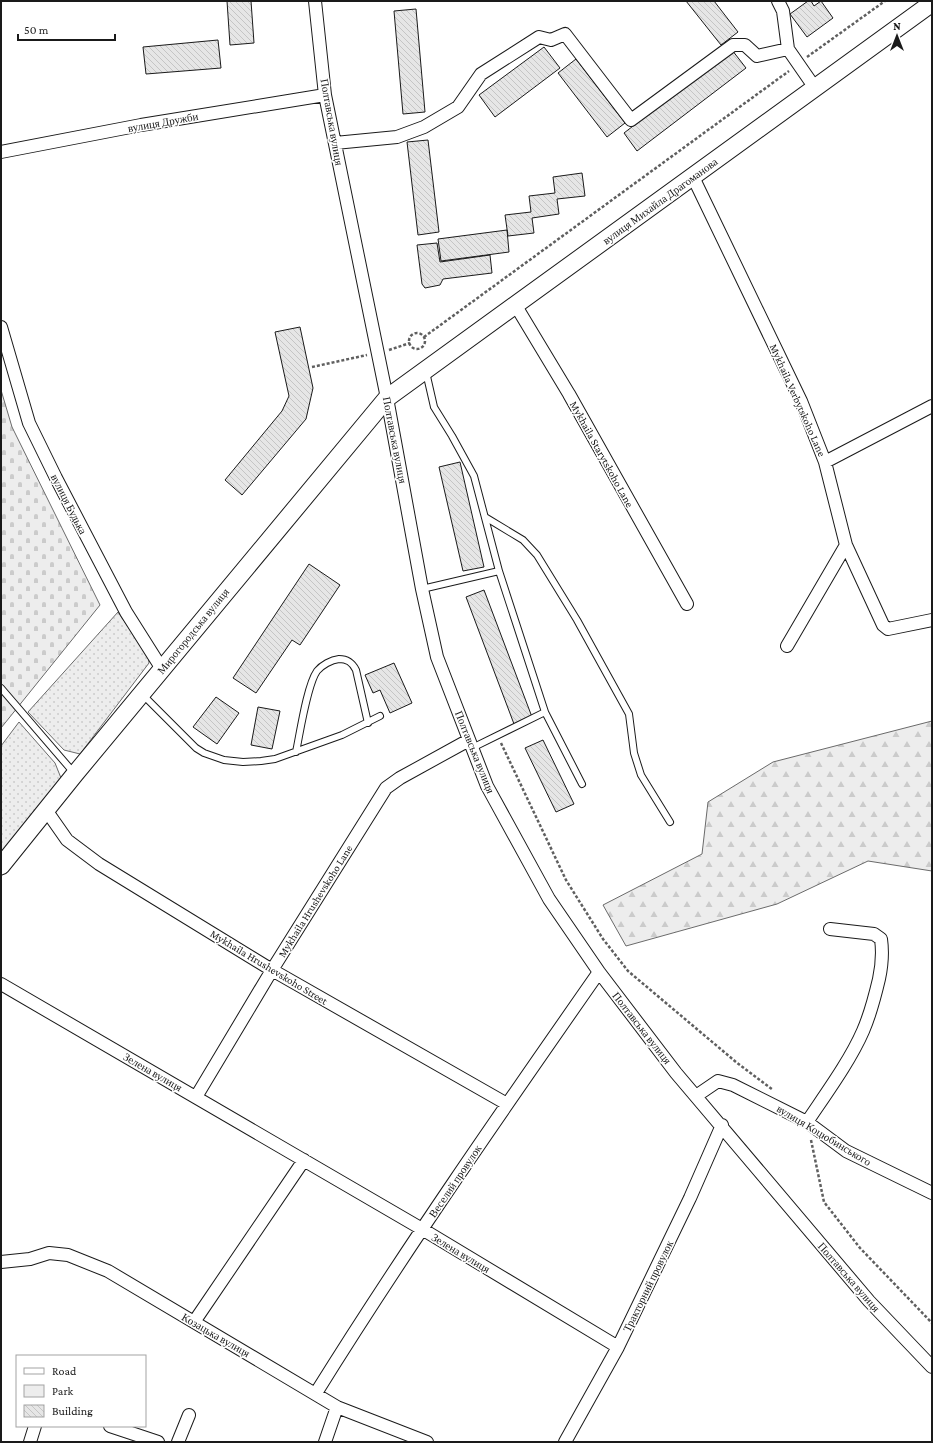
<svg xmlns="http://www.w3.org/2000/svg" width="933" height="1443" font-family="'Crimson Pro',serif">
<defs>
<pattern id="green-dots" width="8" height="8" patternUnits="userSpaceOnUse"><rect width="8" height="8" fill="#ededed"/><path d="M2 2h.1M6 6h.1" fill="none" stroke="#cbcbcb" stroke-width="1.8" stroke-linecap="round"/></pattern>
<pattern id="forest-firs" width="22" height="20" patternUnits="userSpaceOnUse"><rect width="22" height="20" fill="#ededed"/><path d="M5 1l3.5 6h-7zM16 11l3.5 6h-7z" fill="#cbcbcb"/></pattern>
<pattern id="cemetery-stones" width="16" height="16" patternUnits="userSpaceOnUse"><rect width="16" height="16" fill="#ededed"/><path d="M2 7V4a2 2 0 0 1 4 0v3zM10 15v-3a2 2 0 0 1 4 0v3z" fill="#cbcbcb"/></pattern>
<pattern id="building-back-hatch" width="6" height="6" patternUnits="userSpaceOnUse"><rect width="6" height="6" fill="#e6e6e6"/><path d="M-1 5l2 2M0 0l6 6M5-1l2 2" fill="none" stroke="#c5c5c5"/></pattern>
</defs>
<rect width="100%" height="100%" fill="#fff"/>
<path fill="url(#green-dots)" stroke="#6a6a6a" d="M118,612l30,44 1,7 -69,91 -16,-4 -36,-38z
M19,722l36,41 6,15 -60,77v-109z"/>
<path fill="url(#forest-firs)" stroke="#6a6a6a" d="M932,721v150l-64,-10 -91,43 -151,42 -23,-41 99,-51 6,-52 65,-40z"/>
<path fill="url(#cemetery-stones)" stroke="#6a6a6a" d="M1,390l11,37 88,178 -99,123z"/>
<path fill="url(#building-back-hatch)" stroke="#1a1a1a" d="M227,1h24l3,42 -24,2z
M686,1h28l24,31 -17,13z
M808,1h3l3,5 7,-5 12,17 -26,19 -17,-23z
M416,9l9,103 -22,2 -9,-103z
M218,40l3,28 -75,6 -3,-27z
M544,47l16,21 -65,49 -16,-22z
M732,50l14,18 -109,83 -13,-18z
M576,59l49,64 -18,14 -49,-64z
M428,140l11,92 -21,3 -11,-93z
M582,173l3,23 -28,3 2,15 -27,4 2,15 -26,3 -3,-21 26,-3 -2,-16 26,-3 -2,-16z
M507,230l2,22 -68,9 -3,-22z
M437,243l3,19 50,-7 2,18 -49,6 -3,6 -15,3 -3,-4 -5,-39z
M300,327l13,61 -7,31 -64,76 -17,-15 57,-69 7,-15 -14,-64z
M460,462l24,105 -21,4 -24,-104z
M309,564l31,21 -40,60 -8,-5 -36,53 -23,-15z
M484,590l48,127 -18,7 -48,-127z
M394,663l18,40 -22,10 -10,-23 -7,3 -8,-18z
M216,697l23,16 -22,31 -24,-17z
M258,707l22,4 -8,38 -21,-4z
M543,740l31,64 -18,8 -31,-64z"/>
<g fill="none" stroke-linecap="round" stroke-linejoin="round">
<g stroke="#1a1a1a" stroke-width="8">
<path id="lane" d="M485,517l38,23 14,15 40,65 52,94 5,39 7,22 29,47
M422,589l77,-18 -25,-95 -22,-40 -18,-29 -8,-35
M1,688l73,85
M143,695l53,53 8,5 20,7 19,2 18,-1 14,-2 67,-24 38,-19
M545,712l37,72
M472,748l73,-36 -46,-141
M296,752c4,-19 11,-67 21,-81 5,-6 14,-11 22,-12 8,0 13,3 17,11l12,53"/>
</g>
<g stroke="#1a1a1a" stroke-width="14">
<path id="street" d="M315,1l10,94 62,303 35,191 15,68 50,129 62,113 50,73 77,101 193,228 63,66
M778,1l5,10 5,38
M335,143l62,-6 27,-10 34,-20 23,-33 58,-37 12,3 14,-6 66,86 102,-75h12l12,11 31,-7 27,39
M1,152l140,-27 184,-30
M693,177l108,224 24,61 21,83 37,80 5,4 44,-9
M516,306l53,88 118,210
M1,327l28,96 27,55 70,134 36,57
M825,462l107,-56
M787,646l59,-101
M46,810l21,30 32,24 173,106 235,134
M1,984l421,245 196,118
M696,1096l22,-15 15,4 74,37 39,29 86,42
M196,1097l76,-127 114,-182 14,-10 69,-38
M807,1122c18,-27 43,-61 56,-91 7,-16 12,-35 16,-52 3,-14 4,-26 2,-40l-7,-5 -44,-5
M1,1262l29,-3 19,-6 19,2 40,16 229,136 90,35
M194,1322l110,-162
M316,1393c89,-143 186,-282 283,-421
M110,1426l48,16
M30,1442l5,-16
M178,1442l11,-27
M325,1442l12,-35
M565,1442l53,-95 72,-149 32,-73"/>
</g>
<g stroke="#1a1a1a" stroke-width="19">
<path id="secondary" d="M1,866l74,-92 312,-376 545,-395"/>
</g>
<path stroke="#5f5f5f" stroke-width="2.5" stroke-dasharray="3 2" stroke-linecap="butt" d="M807,57l78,-56
M409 341a8 8 0 1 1 16 0a8 8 0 1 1-16 0Z
M424,337l365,-266
M389,350l21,-7
M312,367l55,-12
M501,743l65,137 37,59 25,32 108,91 37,28
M811,1140l13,62 36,46 72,75"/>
<use href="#lane" stroke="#fff" stroke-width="6"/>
<use href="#street" stroke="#fff" stroke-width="12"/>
<use href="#secondary" stroke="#fff" stroke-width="17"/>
</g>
<g text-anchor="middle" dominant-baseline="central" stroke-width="3" stroke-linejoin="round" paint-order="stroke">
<g font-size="11" fill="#1a1a1a" stroke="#fff">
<text transform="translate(163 122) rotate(-10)">вулиця Дружби</text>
<text transform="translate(332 122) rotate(80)">Полтавська вулиця</text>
<text transform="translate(660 201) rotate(-36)">вулиця Михайла Драгоманова</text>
<text transform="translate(798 400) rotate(66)">Mykhaila Verbytskoho Lane</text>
<text transform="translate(395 440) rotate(79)">Полтавська вулиця</text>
<text transform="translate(602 454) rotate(61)">Mykhaila Starytskoho Lane</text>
<text transform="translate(69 504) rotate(63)">вулиця Будька</text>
<text transform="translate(193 631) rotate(-51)">Мирогородська вулиця</text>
<text transform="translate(475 752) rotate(68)">Полтавська вулиця</text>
<text transform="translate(315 901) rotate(-58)">Mykhaila Hrushevskoho Lane</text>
<text transform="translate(269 967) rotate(31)">Mykhaila Hrushevskoho Street</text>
<text transform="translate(642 1028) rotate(52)">Полтавська вулиця</text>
<text transform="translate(153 1072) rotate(30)">Зелена вулиця</text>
<text transform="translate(824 1135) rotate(31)">вулиця Коцюбинського</text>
<text transform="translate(455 1181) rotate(-56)">Веселий провулок</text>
<text transform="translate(461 1253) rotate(31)">Зелена вулиця</text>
<text transform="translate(849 1277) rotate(49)">Полтавська вулиця</text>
<text transform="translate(648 1286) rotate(-64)">Тракторний провулок</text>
<text transform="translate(216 1335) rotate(30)">Козацька вулиця</text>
</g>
</g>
<rect width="933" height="1443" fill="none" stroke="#1a1a1a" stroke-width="4"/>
<rect x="16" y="1355" width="130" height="72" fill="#ffffff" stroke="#a3a3a3"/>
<rect x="24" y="1368" width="20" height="6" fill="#ffffff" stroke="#a3a3a3"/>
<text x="52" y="1375" font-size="12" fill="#1a1a1a">Road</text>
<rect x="24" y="1385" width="20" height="12" fill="#ededed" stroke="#a3a3a3"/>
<text x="52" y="1395" font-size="12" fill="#1a1a1a">Park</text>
<rect x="24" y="1405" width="20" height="12" fill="url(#building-back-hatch)" stroke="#a3a3a3"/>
<text x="52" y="1415" font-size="12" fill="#1a1a1a">Building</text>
<g transform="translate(897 36)" stroke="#ffffff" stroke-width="3" paint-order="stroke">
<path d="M0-3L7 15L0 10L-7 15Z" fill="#1a1a1a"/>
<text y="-6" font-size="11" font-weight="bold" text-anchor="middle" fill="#1a1a1a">N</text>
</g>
<path d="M18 34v6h97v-6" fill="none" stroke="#1a1a1a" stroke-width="2"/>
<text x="24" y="34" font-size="12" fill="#1a1a1a" stroke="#ffffff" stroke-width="3" paint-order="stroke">50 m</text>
</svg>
